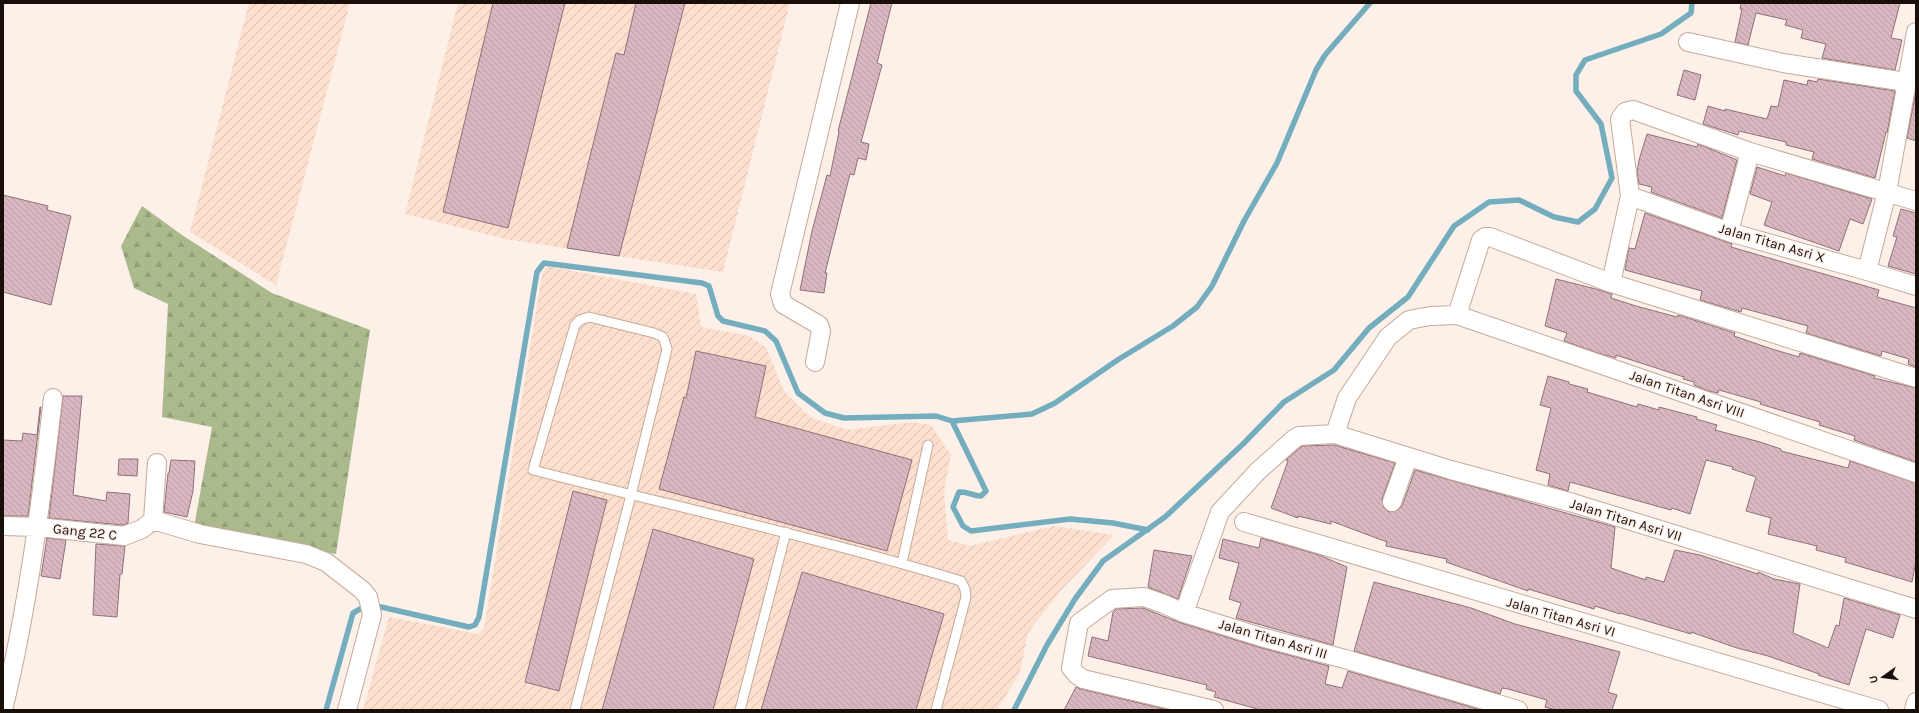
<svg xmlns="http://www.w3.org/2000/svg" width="1919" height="713" font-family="Karla,sans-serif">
<defs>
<pattern id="industrial-furrows" width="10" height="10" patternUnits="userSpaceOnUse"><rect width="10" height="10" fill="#fddfce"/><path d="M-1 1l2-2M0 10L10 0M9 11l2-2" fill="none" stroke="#d8beb0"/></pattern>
<pattern id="forest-firs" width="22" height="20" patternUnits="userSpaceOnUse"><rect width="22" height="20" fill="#abba8d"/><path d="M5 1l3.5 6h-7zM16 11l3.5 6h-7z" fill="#939f78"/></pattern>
<pattern id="building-back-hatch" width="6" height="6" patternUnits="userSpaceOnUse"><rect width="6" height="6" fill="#d9b7c0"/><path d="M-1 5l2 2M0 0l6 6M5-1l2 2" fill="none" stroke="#ba9ca4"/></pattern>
</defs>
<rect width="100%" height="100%" fill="#fcf0e9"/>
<path fill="url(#industrial-furrows)" d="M249,3h101l-74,282 -86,-53z
M458,3h332l-67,269 -218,-33 -100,-25z
M547,266l149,28 5,33 48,9 17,11 18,44 26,26 37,13 65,-8 19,3 20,30 -7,35 4,50 22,6 84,-20 60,9 -53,55 -33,43 -8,39 -23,38h-634l26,-93 89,17 6,-6 58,-353z"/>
<path fill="url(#forest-firs)" d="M142,206l40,29 90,58 98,37 -34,224 -142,-27 18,-100 -50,-10 6,-113 -34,-16 -13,-42z"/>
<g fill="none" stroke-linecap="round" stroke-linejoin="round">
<path stroke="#74adbd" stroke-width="5.5" d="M952,421l80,-7 23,-11 64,-44 54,-33 24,-19 15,-21 32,-65 33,-58 39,-93 9,-15 45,-52
M326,710l27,-97 9,-5 19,-1 88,20 6,-2 4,-8 58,-345 7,-9 158,20 7,3 9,30 5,5 42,10 11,10 22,52 27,20 19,5 92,-2 16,5 34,70 -5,5c-9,0 -13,-5 -22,-4l-6,15 10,19 8,5 99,-12 43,4 35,7
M1014,710l33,-65 28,-46 28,-38 62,-44 79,-74 40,-41 50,-32 35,-42 39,-31 46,-71 35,-24 30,-2 35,17 24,5 17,-13 17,-31 -11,-54 -25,-33v-16l9,-15 76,-26 30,-21 1,-10"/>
</g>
<path fill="url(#building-back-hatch)" stroke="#90717a" d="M493,3h72l-57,225 -65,-16z
M636,3h49l-66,253 -52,-8 49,-195 8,2z
M871,3h21l-15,60 5,2 -21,77 8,2 -3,16 -8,-2 -4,17 -4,-1 -25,99h2l-3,20 -24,-3 12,-59 15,-56 3,1 9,-44 -1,-1z
M1741,3h159l-9,35 11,2 -7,30 -73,-12 4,-14 -25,-6 2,-8 -18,-5 2,-5 -31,-7 -8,32 -13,-3 7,-33h-2z
M1684,70l17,5 -6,25 -18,-5z
M1818,79l77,12 -8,42 -1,-1 -11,46 -63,-19 2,-7 -28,-7v-3l-47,-11 -1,4 -35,-11 5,-18 17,5v-2l42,10 4,-13 7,1 6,-27 23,5 1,-5 9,2z
M1916,91v50l-9,-3z
M1647,134l50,13 1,-3 39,16 -15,58 -71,-26 1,-5 -13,-3 -2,-12 2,-12z
M1757,167l28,9 1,-3 86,26 -9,25 -13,-5 -11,32 -75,-26 8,-23 -22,-8z
M3,195l45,11 -1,4 24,6 -20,89 -48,-13z
M1901,209l15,4v61l-28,-8 9,-29 -4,-1z
M1645,213l87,31 -1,3 148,43 -2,7 39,11v59l-8,-3 1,-5 -27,-8 -1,5 -75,-23 2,-7 -66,-18 -1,4 -41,-12 2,-9 -77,-21 4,-22 6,1z
M1556,279l40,10 16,5 -1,4 25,8 41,11 1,-2 57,18 -1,3 38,13 27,8 1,-4 75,23 -1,2 42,10v74l-62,-22 1,-4 -36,-11 1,-3 -60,-18 1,-2 -42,-12 -1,3 -9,-2 -15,-6v-3l-11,-3 1,-2 -68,-22v3l-18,-5 -34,-12 3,-8 -22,-7z
M696,351l70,15 -11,51 157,43 -25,91 -228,-62 25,-92 2,1z
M1548,376l21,6v2l19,5 -1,3 50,15 1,-3 21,6v-3l38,10 -1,2 21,6 -2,5 45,12 21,7v2l67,17 2,-7 66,22v78l-4,21 -67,-20 1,-4 -30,-8 1,-4 -49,-12 3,-16 -25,-7 10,-34 -24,-8 1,-2 -27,-7 -16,54 -18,-6 -1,2 -101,-28 -2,9 -20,-6 2,-11 -14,-4 15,-62 -11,-3z
M63,396h19l-9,99 33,6 1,-9 23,2 -2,29 -5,2 -74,-7z
M40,407h1l-13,109h-25v-76l19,1 1,-8 14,2z
M1334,445l61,18 -13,36 2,9 5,4 9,-2 4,-4 13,-36 200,57 -4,41 35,12v-3l18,5 11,-32 25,5 58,19v-2l16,7 26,5 -7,49 35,15 8,-23 3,1 5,-28 56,17 -7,23 -27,-9 -17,56 -31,-10 1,-1 -51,-18 -31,-8 -46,-16v2l-71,-21v1l-25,-8 -1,3 -66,-20v2l-82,-29 1,-3 -61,-13 1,-4 -56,-21v3l-33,-8v2l-27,-10 17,-47 -2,-1 16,-14z
M119,459h19l-1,17 -19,-1z
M171,460l24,1 -2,30 -6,26 -23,-5 4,-39h1z
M573,491l34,9 -48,191 -34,-9z
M653,529l101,30 -41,151h-111z
M47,538l19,2 -6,39 -19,-3z
M1261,538l58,17 28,12 -14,78 -97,-27 5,-15 -12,-4 10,-36 -20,-5 4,-19 36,9z
M96,544l29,2 -3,28h-2l-3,43 -24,-2z
M1154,550l38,6 -14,43 -30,-12z
M802,572l142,42 -28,96h-155z
M1374,582l97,26 44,16 105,28 -12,40 9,3 -5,15h-57l-10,-3 2,-7 -39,-11 -6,-1 -2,6 -146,-43z
M1143,608l38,15 77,24 71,19 -4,18 17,4 6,-17 133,39h-220l-47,-13 2,-5 -10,-3 1,-4 -119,-29 4,-19 16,4 5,-29 3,-3z
M1076,687l5,2 87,21h-104z"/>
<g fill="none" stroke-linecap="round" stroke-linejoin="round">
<g stroke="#c6aa99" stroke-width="11">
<path id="service" d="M902,563l26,-118
M575,710l56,-215 36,-146 -4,-12 -9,-4 -65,-16 -9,3 -5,5 -42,145c143,37 287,68 428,111l4,8 1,8 -30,113
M740,710l46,-178"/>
</g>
<g stroke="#c6aa99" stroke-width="20">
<path id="minor" d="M1688,42l95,21 123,19
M1630,196l99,36 138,39 49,15
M1729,232l21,-80
M1867,271l20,-79 29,-160
M1611,283l19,-87 -10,-77 5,-7 8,-2 117,42 166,49
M1457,315l24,-75 4,-3h5l121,46 305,95
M815,362l6,-31 -2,-6 -36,-21 -3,-10 70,-291
M1335,434l116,36 122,33 343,106
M1392,502l16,-45
M153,520l47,14 106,20 20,8 36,28 6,7 4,18 -25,95
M1244,522l635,188
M3,526l35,1 86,9 18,-7 11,-9 4,-57
M1184,613l36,-101 38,-41 36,-32 5,-3 36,-2 12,-36 41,-61 21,-17 21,-4 27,-1 459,158
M3,710c25,-102 38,-208 50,-312
M1214,710l-131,-31 -6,-4 -6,-7 8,-45 33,-24 32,-2 20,7 20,9 77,24 84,22 173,51
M1914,710l2,-8"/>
</g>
<use href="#service" stroke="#fff" stroke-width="9"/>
<use href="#minor" stroke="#fff" stroke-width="18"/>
</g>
<g text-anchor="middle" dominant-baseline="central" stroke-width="3" stroke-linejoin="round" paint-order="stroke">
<g font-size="14" fill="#190f09" stroke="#fcf0e9">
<text transform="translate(1772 243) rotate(16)">Jalan Titan Asri X</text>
<text transform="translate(1687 394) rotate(19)">Jalan Titan Asri VIII</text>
<text transform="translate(1626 520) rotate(17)">Jalan Titan Asri VII</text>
<text transform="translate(85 532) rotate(6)">Gang 22 C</text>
<text transform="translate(1561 617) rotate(16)">Jalan Titan Asri VI</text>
<text transform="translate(1273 639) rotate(16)">Jalan Titan Asri III</text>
</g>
</g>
<rect width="1919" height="713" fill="none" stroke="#190f09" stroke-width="8"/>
<g transform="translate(1883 677) rotate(256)" stroke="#fcf0e9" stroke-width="3" paint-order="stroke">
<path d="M0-3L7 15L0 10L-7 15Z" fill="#190f09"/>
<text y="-6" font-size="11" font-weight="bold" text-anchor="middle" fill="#190f09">U</text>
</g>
</svg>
